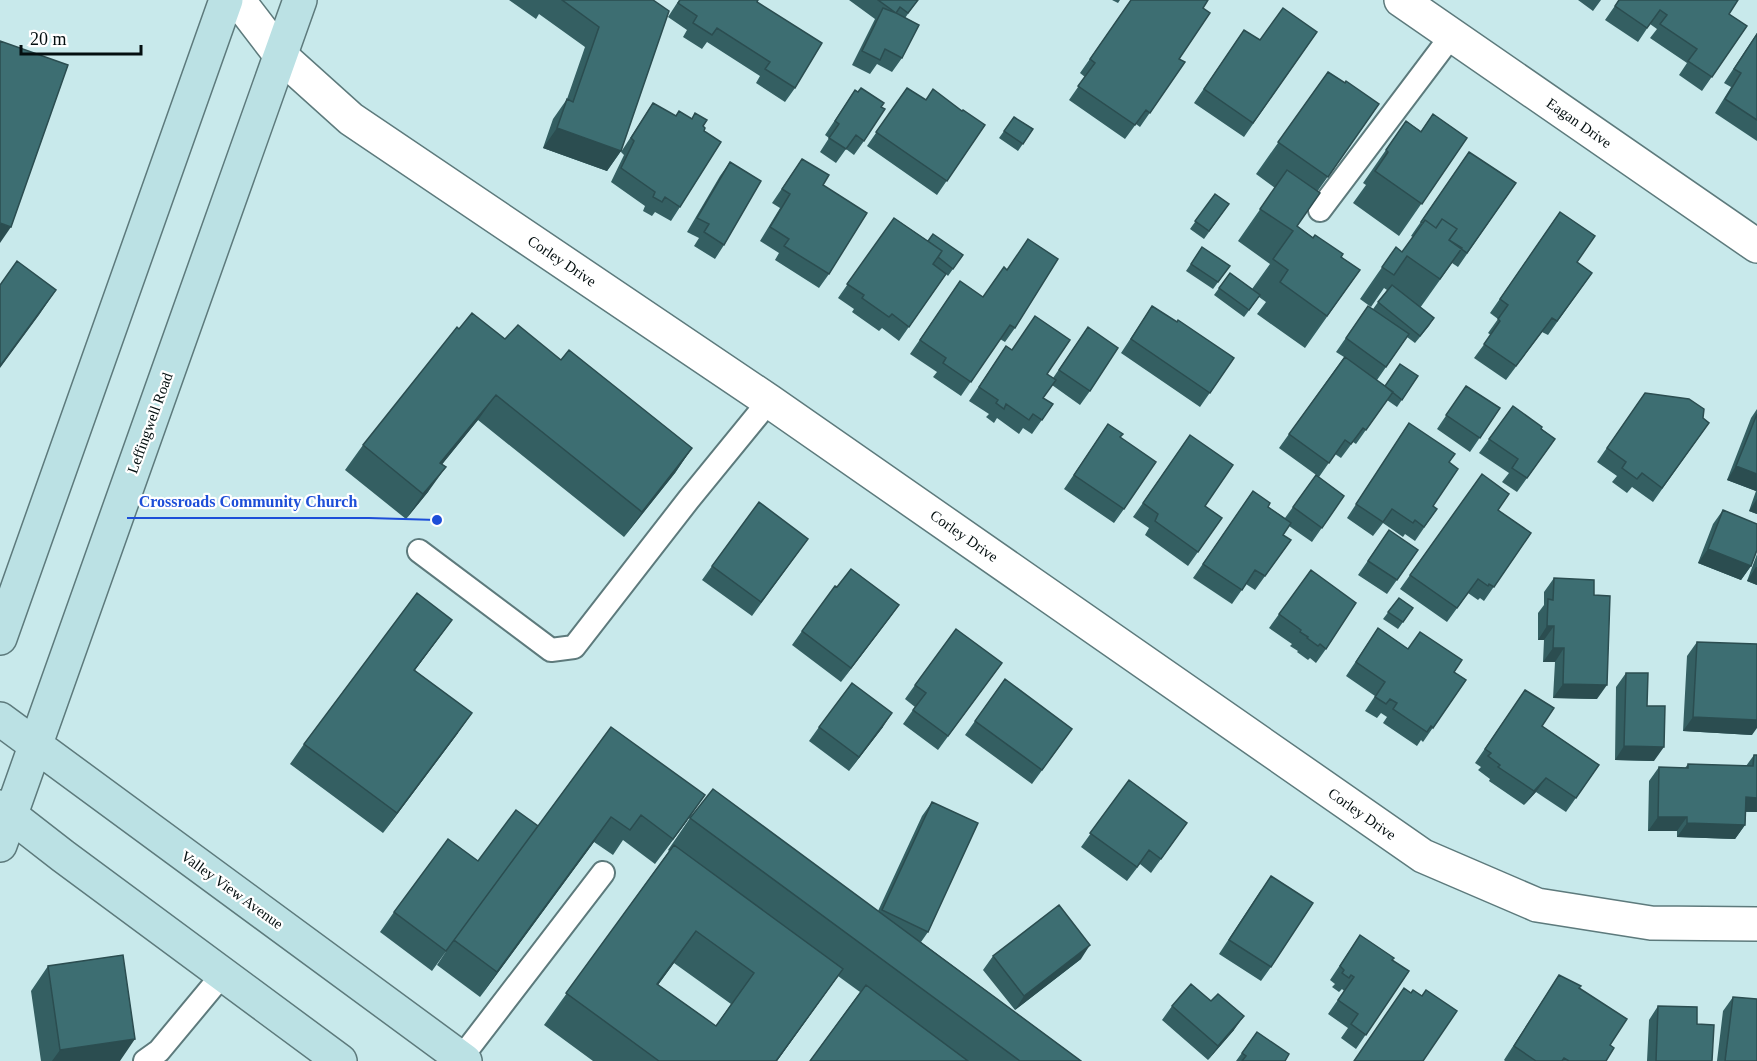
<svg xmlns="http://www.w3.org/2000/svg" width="1757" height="1061" font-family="Georgia,serif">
<rect width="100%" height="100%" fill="#c8e9eb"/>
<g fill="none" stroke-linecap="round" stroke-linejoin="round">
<g stroke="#5d7a7c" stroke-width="26">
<path id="service" d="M1320,210l132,-175
M419,551l132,99 23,-3 115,-148 80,-98
M461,1058l142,-185
M145,1061l14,-10 64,-77"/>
</g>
<g stroke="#5d7a7c" stroke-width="36">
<path id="minor" d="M238,0l43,56 70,63 418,282 654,455 114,49 114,18 106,1
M1401,0l356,246"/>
</g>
<g stroke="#5d7a7c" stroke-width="36">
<path id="secondary" d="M0,638l226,-638
M0,719l465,342
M0,807l63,49 277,205
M0,845l300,-845"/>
</g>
<use href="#service" stroke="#fff" stroke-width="22"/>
<use href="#minor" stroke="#fff" stroke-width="33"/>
<use href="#secondary" stroke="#bbe1e4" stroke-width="33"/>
</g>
<path fill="#345f62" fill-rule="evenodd" d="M509,0h144l-32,151 -14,20 -64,-23 10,-29 14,-20 18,-52 -46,-33 -3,5z
M679,0h79l-1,2 38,86 -10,14 -29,-19 4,-7 -53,-34 -5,7 -19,-12 4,-7 -19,-13z
M849,0h69l-13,18 -3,40 -10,14 -15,-8 -7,10 -18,-9 23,-46z
M1112,0h8l-2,3z
M1131,0l72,8 -24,51 6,3 -45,65 -4,-3 -11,15 -56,-39 16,-23 -5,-4z
M1578,0h23l-8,11z
M1619,0l110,14 18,12 -45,65 -23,-16 8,-12 -37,-25 7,-9 -7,-5 -12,18 -33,-22z
M1244,30l16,10 57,-8 -73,105 -50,-34z
M1757,33v108l-42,-28 16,-26 -7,-4z
M1328,72l17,11 34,21 -62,88 -20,34 63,44 -55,78 -48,-34 9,-12 -7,-5 -15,20 -30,-22 16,-22 22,16 18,-25 -32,-23 37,-53 -19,-14z
M907,88l19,12 59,25 -48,70 -70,-49z
M855,90l26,17 -17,34 -10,14 -8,-6 -10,14 -16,-11 9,-14 -4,-3z
M653,103l23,13 15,3 4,-6 8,13 1,5 -24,76 -9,14 -16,-9 -3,4 -9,-5 2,-5 -34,-24 13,-27 -3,-3z
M1433,114l34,24 -68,98 -46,-33 13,-18 -3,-2 43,-62 15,10z
M1014,117l19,12 -15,22 -19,-13z
M1469,152l47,31 -58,84 -6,-4 -32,45 14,10 -5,8 -14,17 -8,-6 -30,43 8,6 33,-10 -21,31 -10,-7 -31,44 -3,-2 -12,16 -6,-4 -16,23 -40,-29 65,-91 -8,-5 32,-46 5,3 14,-19 -3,-2 -13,19 -11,-8 36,-52 6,5 11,-15 -2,-1z
M802,159l21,26 6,89 -10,14 -44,-28 4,-7 -19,-12 20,-33 -8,-5z
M730,162l-6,83 -9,14 -21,-13 5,-8 -12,-6 33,-56z
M1215,194l14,10 -25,35 -14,-10z
M1560,212l17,50 15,11 -44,62 -6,-3 -36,48 -32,-22 17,-23 -3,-2 10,-14 -8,-6z
M894,218l34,23 35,14 -15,21 -2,-2 -47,67 -17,-13 -3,3 -27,-19 2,-3 -16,-11z
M1202,247l28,19 -17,23 -27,-18z
M960,281l55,47 -10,14 -5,-3 -39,57 -28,-19 4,-5 -27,-18z
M1152,306l25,16 57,36 -34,49 -79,-54z
M1088,327l2,64 -10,14 -28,-20 -9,13 10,6 -21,30 -9,-6 -4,6 -22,-16 -3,5 -8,-6 3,-3 -20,-13 37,-55 47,32z
M459,329l46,10 56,21 131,88 -17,25 -51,64 -146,-117 -36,44 -14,28 -22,27 -61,-49 18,-25z
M1466,386l34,22 -30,44 -33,-23z
M1645,393l58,25 6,5 -56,79 -21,-15 -5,6 -15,-11 5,-6 -20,-14z
M1513,406l42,33 -38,53 -15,-10 7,-9 -30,-20z
M1757,409v105l-8,-3 7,-20 -29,-11 24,-62z
M1409,423l40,39 -16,44 4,3 -22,32 -10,-7 -2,3 -20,-14 -10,13 -26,-18z
M1108,424l12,13 4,72 -10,14 -50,-34z
M1190,435l15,71 17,12 -34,48 -43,-31 4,-7 -16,-11z
M1482,474l16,36 33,23 -47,68 -4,-3 -2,2 -10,-7 -21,29 -47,-33z
M1316,475l28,21 -32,46 -23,-16 -6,9 8,5 -36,50 -9,-6 -14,20 -39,-26 60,-87 15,16 17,11z
M1723,510l28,56 -10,14 -43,-17 15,-39z
M1389,530l29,20 -31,44 -29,-19z
M808,539l-56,77 -50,-36 10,-14z
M1757,554v31l-10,-4z
M1311,570l15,79 -10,14 -6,-5 -2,2 -11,-8 1,-1 -8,-5 2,-2 -23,-16z
M1554,578l40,17 3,104 -44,-1 2,-36h-12l1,-22h-6v-27l6,-8v-13z
M837,587l62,18 -58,77 -49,-37 10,-14z
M1399,598l14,10 -15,21 -15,-10z
M452,620l-37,50 43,63 -75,100 -93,-69 14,-20z
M1378,628l30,21 46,23 12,8 -43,62 -2,-2 -4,6 -34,-23 4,-6 -6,-4 -4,5 -12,-7 10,-15 -29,-20z
M1697,642l55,93 -69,-4 4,-75z
M1002,663l-64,87 -35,-26 12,-17 -10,-8 10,-14z
M1626,673l21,33 7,55 -39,-1 1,-73z
M1005,679l57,64 -30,41 -67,-49z
M1525,690l17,36 57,39 -33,47 -30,-20 -12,13 -35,-24 1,-2 -12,-9 3,-3 -6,-4z
M611,727l76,94 -32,43 -32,-24 -10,15 -19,-13 -114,155 -43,-32 10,-15 -15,21 -52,-39 14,-20 144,-86z
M819,727h64l-34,44 -40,-30z
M1754,755h3v57h-11l-1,13 -10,14 -58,-2v-6h-29l1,-50 10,-14 26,1 3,-4 58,2z
M1129,780l58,43 -36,50 -11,-9 -13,17 -46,-34z
M932,802l-4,130 -7,10 160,119h-271l50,-69 -22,-16 -61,85h-184l-49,-36 125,-174 -1,-1 22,-32 188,93 44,-95zM674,963l57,41 -15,22 -58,-41z
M1261,890l10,77 -10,14 -42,-27z
M1360,935l32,25 17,11 -53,78 -15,-11 7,-10 -20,-14 16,-23 -2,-2 -3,3 -7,-5 3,-3 -5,-4z
M993,956l88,3 -66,51 -32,-40z
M48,966l72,95h-79l-10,-70z
M1559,975l51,70 -4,16h-101l-1,-1z
M1733,997l24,64h-40l6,-50z
M1172,1006l62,24 -26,30 -46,-40z
M1658,1006l39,18 15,37h-65l2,-41z
M1257,1032l28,29h-49z"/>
<path fill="#2b4d50" d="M557,128l64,23 -14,20 -64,-23z
M0,223l11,4 -11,16z
M56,290l-17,25 -39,53v-2z
M496,395l-18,25 -55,68 17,-25z
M692,448l-17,25 -51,64 18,-25z
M1736,466l21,8v16l-1,1 -29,-11z
M446,467l-18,25 -22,27 17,-25z
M1757,499v15l-8,-3z
M1708,549l43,17 -10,14 -43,-17z
M1756,567h1v18l-10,-4z
M899,605l-10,14 -48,63 10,-14z
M452,620l-14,19 -38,51 14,-20z
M1547,626h7l-10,14h-6z
M1553,648h11l-9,14h-12z
M1563,684l44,1 -10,14 -44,-1z
M472,713l-14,20 -75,100 14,-20z
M892,713l-9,14 -34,44 10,-14z
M1693,717l64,3v8l-5,7 -69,-4z
M1624,746l40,1 -10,14 -39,-1z
M1546,778l-10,14 -12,13 10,-14z
M705,795l-18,26 -32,43 18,-25z
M1746,797l11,1v14l-20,-1z
M611,817l-17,25 -114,155 17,-25z
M1658,817h29l-10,14h-29z
M1687,823l58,2 -10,14 -58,-2z
M696,931l-22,32 -39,53 22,-32z
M1090,945l-9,14 -66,51 9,-14z
M843,969l-66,92h-1z
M1244,1016l-10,14 -26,30 10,-14z
M135,1039l-15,22h-68l8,-11z"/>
<path fill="#3d6e72" stroke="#2b4d50" stroke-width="1.5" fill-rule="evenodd" d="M562,0h91l16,11 -48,140 -64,-23 10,-29 6,3 26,-75z
M680,0h78l-1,2 65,41 -27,45 -30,-19 5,-7 -53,-34 -5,7 -19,-12 4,-7 -19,-13z
M878,0h40l-10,13 -8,-6 -4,6 23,12 -17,33 -17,-9 -5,11 -18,-9 21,-43 13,5z
M1131,0h77l-5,8 7,5 -31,46 6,3 -35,51 -4,-3 -11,15 -57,-39 17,-23 -5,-4z
M1619,0h119l-9,14 18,12 -35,51 -24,-16 9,-12 -37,-25 7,-9 -7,-5 -13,18 -32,-22z
M1283,8l34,24 -64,91 -49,-34 40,-59 16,10z
M1757,34v86l-32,-21 16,-26 -7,-4z
M0,41l68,24 -57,162 -11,-4z
M1328,72l17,11 1,-2 33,23 -51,73 -50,-35z
M861,88l23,15 -3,4 4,2 -21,32 -8,-6 -10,14 -17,-11 10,-14 -4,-3 20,-31 3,2z
M907,88l19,12 7,-11 29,22 1,-1 22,15 -38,56 -71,-49z
M653,103l23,13 3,-5 13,8 3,-6 12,7 -4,6 2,2 -1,3 17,11 -41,65 -15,-10 -3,5 -9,-5 2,-5 -34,-24 13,-27 -3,-3z
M1433,114l34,24 -45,66 -47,-33 13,-19 -2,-2 20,-29 15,11z
M1014,117l19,12 -10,15 -19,-13z
M1469,152l47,31 -49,70 -18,-13 8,-11 -15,-10 -6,9 -11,-8 -2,3 -2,-1z
M802,159l27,16 -6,10 44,28 -38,61 -45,-28 5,-7 -19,-12 20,-33 -8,-5z
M730,162l31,19 -37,64 -20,-13 5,-8 -12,-6z
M1287,170l33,23 -23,33 16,12 2,-3 28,19 -2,3 19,13 -33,46 -47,-34 8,-12 -15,-11 20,-28 -33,-22z
M1215,194l14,10 -20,27 -14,-10z
M1560,212l35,24 -18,26 15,11 -35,48 -5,-3 -36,48 -32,-22 16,-23 -2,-2 10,-14 -8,-6z
M894,218l48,33 -9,13 13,10 -37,53 -17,-13 -3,3 -27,-19 2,-3 -17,-11z
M1442,219l15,10 -8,11 13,8 -22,31 -33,-23 -13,19 -12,-8 14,-20 6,5 23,-32 11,8z
M933,234l30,21 -10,14 -15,-12 4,-6 -14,-10z
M1028,239l30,20 -43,69 -5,-3 -39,57 -28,-19 3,-5 -26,-18 40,-59 23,16 21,-30 3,3z
M1202,247l28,19 -12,16 -27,-18z
M17,261l39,29 -56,76v-81z
M1230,273l30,22 -11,15 -30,-22z
M1392,285l42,33 -14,18 -42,-34z
M1152,306l25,16 1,-2 56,38 -24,35 -79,-54z
M1368,306l41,28 -23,33 -40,-29z
M472,313l33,26 13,-14 43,35 8,-10 123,98 -50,64 -146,-117 -56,68 6,4 -23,27 -60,-49 94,-118 2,2z
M1035,316l35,24 -23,34 9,6 -13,18 10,6 -11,16 -9,-6 -4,6 -23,-16 -2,5 -8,-6 2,-3 -19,-13 27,-41 6,4z
M1088,327l30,21 -28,43 -31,-21z
M1345,357l48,35 -27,38 -3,-2 -12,16 -6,-4 -16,23 -40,-29z
M1400,364l18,12 -16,24 -17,-14z
M1466,386l34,22 -20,30 -34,-23z
M1645,393l44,6 15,10 -1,9 6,5 -47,65 -20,-15 -5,6 -15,-11 4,-6 -19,-14z
M1513,406l29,21 -1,2 14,10 -28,39 -15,-10 6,-9 -29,-20z
M1757,414v60l-21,-8z
M1409,423l46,31 -6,8 9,7 -25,37 4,3 -13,18 -9,-7 -2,3 -21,-14 -9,13 -27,-18z
M1108,424l15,10 -3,3 36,25 -32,47 -50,-34z
M1190,435l43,30 -28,41 17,12 -24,34 -43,-31 3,-7 -15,-11z
M1482,474l27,20 -11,16 33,23 -37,54 -5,-3 -1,2 -10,-7 -21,29 -47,-33z
M1316,475l28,21 -22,32 -29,-21z
M1253,491l17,12 -2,4 23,16 -8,12 8,5 -26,36 -10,-6 -13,20 -39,-26z
M759,502l49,37 -47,63 -49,-36z
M1723,510l34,14v26l-6,16 -43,-17z
M1389,530l29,20 -21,30 -29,-19z
M851,569l48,36 -48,63 -49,-37 33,-45 2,1z
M1311,570l45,33 -30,46 -6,-5 -2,2 -11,-8 1,-1 -8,-5 1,-2 -22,-16z
M1554,578l40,2v15l16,1 -3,89 -44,-1 1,-36h-11l1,-22h-7l1,-27 5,1z
M417,593l35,27 -38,50 58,43 -75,100 -93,-69z
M1399,598l14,10 -10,14 -15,-10z
M1378,628l30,21 12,-17 42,28 -8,12 12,8 -33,48 -2,-2 -4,6 -34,-23 4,-6 -7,-4 -4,5 -11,-7 10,-15 -29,-20z
M956,629l46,34 -54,73 -35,-26 13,-17 -11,-8z
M1697,642l60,2v76l-64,-3z
M1626,673h22l-1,33h18l-1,41 -40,-1z
M1005,679l67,50 -30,41 -67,-49z
M852,683l40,30 -33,44 -40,-30z
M1525,690l29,18 -12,18 57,39 -23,33 -30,-20 -12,13 -36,-24 2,-2 -12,-9 3,-3 -6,-4z
M611,727l94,68 -32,44 -32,-24 -11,15 -19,-13 -114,155 -43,-32z
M1754,755h3v43l-11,-1 -1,28 -58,-2v-6h-29l1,-50 29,1v-4l65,2z
M1129,780l58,43 -26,36 -12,-9 -12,17 -47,-34z
M713,789l368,272h-61l-330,-243z
M932,802l46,21 -50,109 -46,-22z
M516,810l22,16 -92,125 -52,-39 54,-73 30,22z
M674,845l169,124 -67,92h-117l-93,-68zM696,931l58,42 -38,53 -59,-42z
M1271,876l42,27 -42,64 -42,-27z
M1059,905l31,40 -66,51 -31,-40z
M1360,935l34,23 -2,2 17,11 -43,64 -15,-11 7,-10 -20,-14 16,-23 -3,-2 -2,3 -7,-5 2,-3 -4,-4z
M123,955l12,84 -75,11 -12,-84z
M1559,975l22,11 -2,2 48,31 -17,26 4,3 -8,13h-37l-5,-3 -2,3h-26l-22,-15z
M1191,984l20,17 7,-7 26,22 -26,30 -46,-40z
M866,985l102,76h-158z
M1404,988l7,5 2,-3 9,6 4,-6 31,21 -34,50h-69z
M1733,997l24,2v62h-32z
M1658,1006l39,1v17l17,1 -2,36h-56z
M1257,1032l32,22 -4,7h-43l4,-5 -4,-3z"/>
<g text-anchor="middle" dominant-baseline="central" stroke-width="4.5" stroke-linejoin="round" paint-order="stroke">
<g font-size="15" fill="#040f10" stroke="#fff">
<text transform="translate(1579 123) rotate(35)">Eagan Drive</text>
<text transform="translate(562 261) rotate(34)">Corley Drive</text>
<text transform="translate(150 423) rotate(-70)">Leffingwell Road</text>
<text transform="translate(964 536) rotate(35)">Corley Drive</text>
<text transform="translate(1362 814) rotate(35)">Corley Drive</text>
<text transform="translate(232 890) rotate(36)">Valley View Avenue</text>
</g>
</g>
<path fill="none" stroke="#1d4ed8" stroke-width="2" d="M437 520L369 518H127"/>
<circle fill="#1d4ed8" stroke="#fff" stroke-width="2" cx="437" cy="520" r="6"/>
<g font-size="16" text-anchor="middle" font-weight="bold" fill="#1d4ed8" stroke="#fff" stroke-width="4.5" stroke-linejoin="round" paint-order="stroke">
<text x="248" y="507">Crossroads Community Church</text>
</g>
<path d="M21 45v9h120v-9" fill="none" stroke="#040f10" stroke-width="3"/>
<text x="30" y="45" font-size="18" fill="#040f10" stroke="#ffffff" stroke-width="4.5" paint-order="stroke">20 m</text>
</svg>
